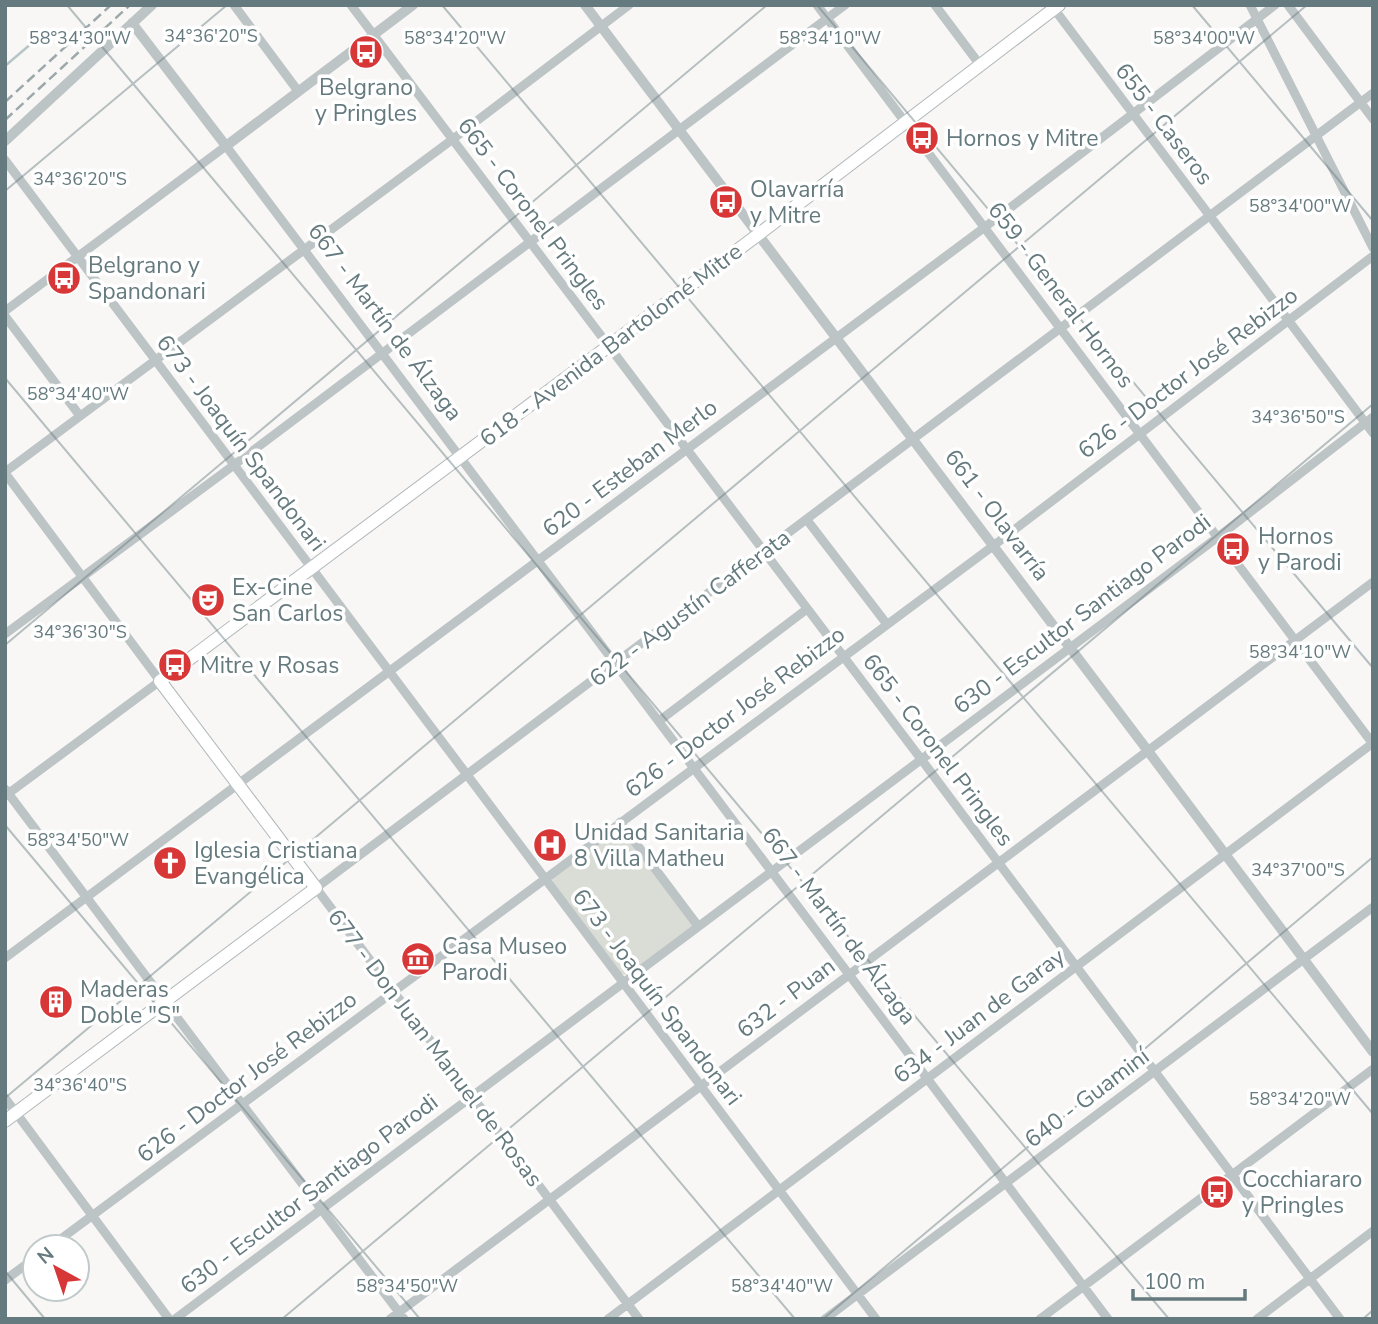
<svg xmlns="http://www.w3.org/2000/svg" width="1378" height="1324" font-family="'Nunito Sans',sans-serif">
<rect width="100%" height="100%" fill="#f8f7f6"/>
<path fill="#d9ddd5" d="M620,829l73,96 -66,50 -7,-1 -67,-91 -1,-4 62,-48z"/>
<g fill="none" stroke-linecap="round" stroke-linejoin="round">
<path stroke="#b6c5c6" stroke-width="2.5" d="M5,66l34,-29"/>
<g stroke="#b0b8ba" stroke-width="14">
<path id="secondary" d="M5,1121l311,-233 -156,-207 599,-447 300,-229"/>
</g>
<path stroke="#bdc4c5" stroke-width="9" d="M234,5l64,86
M351,5l570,754 419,560
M817,5l556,739
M935,5l45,60
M1250,5l123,243
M1288,5l85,114
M1052,6l321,427
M5,160l871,1159
M5,311l221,-165 882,1173
M5,316l75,100
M5,472l448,-333 176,-134
M5,473l155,208 -155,115
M807,520l79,103
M5,634l229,-169 611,-460
M659,721l148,-112
M5,789l399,530
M620,822l78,104
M5,958l980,-731 290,-222
M5,1098l164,221
M50,1247l943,-701 380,-290
M5,1280l30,-22
M175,1319l1043,-782 155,-120
M390,1319l983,-737
M608,1319l765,-576
M639,1319l-323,-431 1057,-795
M825,1319l548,-412
M1040,1319l333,-250
M1257,1319l116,-88"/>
<path stroke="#bdc4c5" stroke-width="10" d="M585,5l563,746 225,301
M132,23l94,123 187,-141
M5,141l147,-136"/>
<use href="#secondary" stroke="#fff" stroke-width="12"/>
<path stroke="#9da8aa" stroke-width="2.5" stroke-dasharray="10 5" stroke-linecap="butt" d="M5,102l106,-97
M5,120l125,-115"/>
</g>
<path fill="none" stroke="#657a7e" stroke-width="2" stroke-opacity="0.45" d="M67,5l1102,1314M442,5l931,1109M817,5l556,663M1192,5l181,216M5,191l222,-186M5,378l790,941M5,645l762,-640M5,825l415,494M5,1098l1302,-1093M5,1271l40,48M282,1319l1091,-915M823,1319l550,-462M1363,1319l10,-9"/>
<defs>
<g id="bus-disc" transform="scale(1.75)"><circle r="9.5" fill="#d73737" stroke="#fff"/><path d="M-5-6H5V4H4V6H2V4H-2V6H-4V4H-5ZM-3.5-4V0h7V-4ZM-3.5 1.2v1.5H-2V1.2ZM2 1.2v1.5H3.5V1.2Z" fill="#fff"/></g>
<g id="theatre-disc" transform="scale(1.75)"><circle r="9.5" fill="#d73737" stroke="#fff"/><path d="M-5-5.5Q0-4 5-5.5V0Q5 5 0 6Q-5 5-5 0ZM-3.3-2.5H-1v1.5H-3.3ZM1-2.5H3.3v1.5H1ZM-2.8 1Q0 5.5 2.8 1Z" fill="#fff"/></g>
<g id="hospital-disc" transform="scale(1.75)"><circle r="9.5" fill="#d73737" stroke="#fff"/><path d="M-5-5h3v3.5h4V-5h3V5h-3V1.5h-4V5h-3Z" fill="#fff"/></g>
<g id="church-disc" transform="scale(1.75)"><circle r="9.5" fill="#d73737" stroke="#fff"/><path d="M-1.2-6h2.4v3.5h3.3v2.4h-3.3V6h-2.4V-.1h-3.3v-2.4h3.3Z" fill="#fff"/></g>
<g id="museum-disc" transform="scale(1.75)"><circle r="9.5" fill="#d73737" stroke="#fff"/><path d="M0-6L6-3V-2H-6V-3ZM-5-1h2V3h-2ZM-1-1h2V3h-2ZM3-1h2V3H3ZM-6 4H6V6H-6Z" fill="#fff"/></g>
<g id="building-disc" transform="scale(1.75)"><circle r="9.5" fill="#d73737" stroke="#fff"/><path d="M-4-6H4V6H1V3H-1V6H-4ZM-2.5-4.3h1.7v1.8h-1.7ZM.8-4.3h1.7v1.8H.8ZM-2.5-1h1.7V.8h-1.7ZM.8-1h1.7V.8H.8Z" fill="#fff"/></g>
</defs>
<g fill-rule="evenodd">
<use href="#bus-disc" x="366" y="52"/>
<use href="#bus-disc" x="922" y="138"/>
<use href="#bus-disc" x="726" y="202"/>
<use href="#bus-disc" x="64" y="278"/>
<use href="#bus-disc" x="1233" y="549"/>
<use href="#theatre-disc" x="208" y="600"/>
<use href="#bus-disc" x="175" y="665"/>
<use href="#hospital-disc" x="550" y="845"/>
<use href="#church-disc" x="170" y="863"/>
<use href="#museum-disc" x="418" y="959"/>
<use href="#building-disc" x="56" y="1002"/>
<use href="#bus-disc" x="1217" y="1192"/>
</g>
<g text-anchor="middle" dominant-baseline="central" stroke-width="7" stroke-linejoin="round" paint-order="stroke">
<g font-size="23" fill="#657a7e" stroke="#fff" text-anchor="start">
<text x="366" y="87" text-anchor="middle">Belgrano<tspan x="366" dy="26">y Pringles</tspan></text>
<text x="946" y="138">Hornos y Mitre</text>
<text x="750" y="189">Olavarría<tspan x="750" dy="26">y Mitre</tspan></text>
<text x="88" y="265">Belgrano y<tspan x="88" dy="26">Spandonari</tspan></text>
<text x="1258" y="536">Hornos<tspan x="1258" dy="26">y Parodi</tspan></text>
<text x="232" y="587">Ex-Cine<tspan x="232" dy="26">San Carlos</tspan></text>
<text x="200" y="665">Mitre y Rosas</text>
<text x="574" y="832">Unidad Sanitaria<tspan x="574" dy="26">8 Villa Matheu</tspan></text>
<text x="194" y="850">Iglesia Cristiana<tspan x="194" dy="26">Evangélica</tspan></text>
<text x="442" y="946">Casa Museo<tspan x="442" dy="26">Parodi</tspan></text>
<text x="80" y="989">Maderas<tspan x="80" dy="26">Doble "S"</tspan></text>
<text x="1242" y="1179">Cocchiararo<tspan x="1242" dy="26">y Pringles</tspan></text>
</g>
<g font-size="23" fill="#657a7e" stroke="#fff">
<text transform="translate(1164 124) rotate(53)">655 - Caseros</text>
<text transform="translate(533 214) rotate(53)">665 - Coronel Pringles</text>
<text transform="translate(1061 295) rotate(53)">659 - General Hornos</text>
<text transform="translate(385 322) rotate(53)">667 - Martín de Álzaga</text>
<text transform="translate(611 345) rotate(-37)">618 - Avenida Bartolomé Mitre</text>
<text transform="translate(1188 373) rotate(-37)">626 - Doctor José Rebizzo</text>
<text transform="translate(241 443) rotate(53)">673 - Joaquín Spandonari</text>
<text transform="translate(630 468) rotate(-37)">620 - Esteban Merlo</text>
<text transform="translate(997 515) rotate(53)">661 - Olavarría</text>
<text transform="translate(690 608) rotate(-37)">622 - Agustín Cafferata</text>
<text transform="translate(1082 614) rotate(-37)">630 - Escultor Santiago Parodi</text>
<text transform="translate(735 712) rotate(-37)">626 - Doctor José Rebizzo</text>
<text transform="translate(938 750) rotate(53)">665 - Coronel Pringles</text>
<text transform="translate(839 926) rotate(53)">667 - Martín de Álzaga</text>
<text transform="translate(657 997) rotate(53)">673 - Joaquín Spandonari</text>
<text transform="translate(786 998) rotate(-37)">632 - Puan</text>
<text transform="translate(979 1016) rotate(-37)">634 - Juan de Garay</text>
<text transform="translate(435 1048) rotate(53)">677 - Don Juan Manuel de Rosas</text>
<text transform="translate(247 1077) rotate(-37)">626 - Doctor José Rebizzo</text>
<text transform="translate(1087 1098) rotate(-37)">640 - Guaminí</text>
<text transform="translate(309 1194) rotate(-37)">630 - Escultor Santiago Parodi</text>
</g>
</g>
<g font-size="18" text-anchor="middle" fill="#657a7e" stroke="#fff" stroke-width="7" stroke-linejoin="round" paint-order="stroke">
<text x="211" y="42">34°36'20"S</text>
<text x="80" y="44">58°34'30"W</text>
<text x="455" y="44">58°34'20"W</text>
<text x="830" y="44">58°34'10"W</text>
<text x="1204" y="44">58°34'00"W</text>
<text x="80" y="185">34°36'20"S</text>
<text x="1300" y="212">58°34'00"W</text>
<text x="78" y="400">58°34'40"W</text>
<text x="1298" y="423">34°36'50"S</text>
<text x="80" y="638">34°36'30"S</text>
<text x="1300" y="658">58°34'10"W</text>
<text x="78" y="846">58°34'50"W</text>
<text x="1298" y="876">34°37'00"S</text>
<text x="80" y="1091">34°36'40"S</text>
<text x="1300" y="1105">58°34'20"W</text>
<text x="407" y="1292">58°34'50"W</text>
<text x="782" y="1292">58°34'40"W</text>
</g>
<rect width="1378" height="1324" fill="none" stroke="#657a7e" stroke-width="14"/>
<g transform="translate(56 1268) rotate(320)"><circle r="33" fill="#ffffff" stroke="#c1cacb" stroke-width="2"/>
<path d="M0-5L12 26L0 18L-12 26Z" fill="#d73737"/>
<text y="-10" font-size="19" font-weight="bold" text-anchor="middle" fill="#657a7e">N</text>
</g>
<path d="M1133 1289v10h112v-10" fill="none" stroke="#657a7e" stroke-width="3.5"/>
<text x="1144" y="1289" font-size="21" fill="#657a7e" stroke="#ffffff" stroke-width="5" paint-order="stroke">100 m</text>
</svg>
